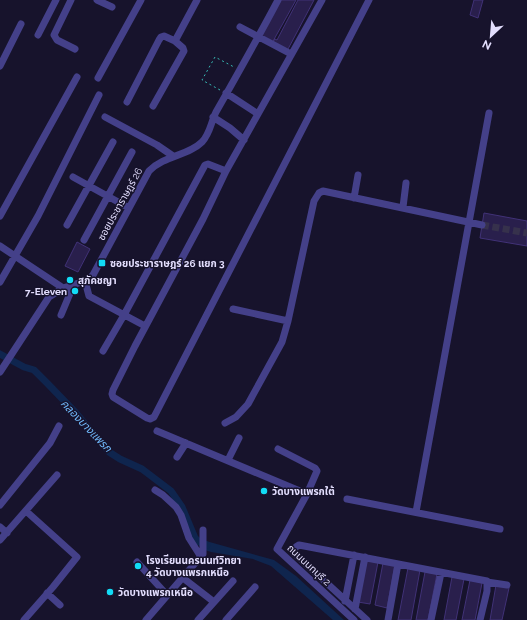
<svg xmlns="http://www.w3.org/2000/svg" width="527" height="620" font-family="Raleway,'Noto Sans Thai',sans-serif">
<rect width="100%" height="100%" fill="#17132c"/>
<path fill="#0f254e" d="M206,541l68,19 22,16 48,44h-11l-62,-54 -18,-7 -42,-7 -6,-2z"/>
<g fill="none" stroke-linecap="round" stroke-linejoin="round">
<path stroke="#0f254e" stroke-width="7" d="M0,354l24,13 10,3 14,14 27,28 34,40 11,7 22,10 29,22 11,16 13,31 4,4 8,3"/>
</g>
<path fill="#291f4c" stroke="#413277" d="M279,0h17l-24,43 -13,-7z
M298,0h16l-27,51 -15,-8 3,-4 2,1z
M474,0h9l-5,18 -8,-3z
M484,213l43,8v25l-47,-8z
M77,242l13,7 -12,23 -13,-6z
M366,560l12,2 -8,42 -12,-2z
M383,563l12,2 -8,43 -12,-3z
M408,568l12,2 -9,50h-13z
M425,572l12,2 -9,46h-12z
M452,577l12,2 -8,41h-12z
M470,580l12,3 -7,37h-13z
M496,585l13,3 -7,32h-12z"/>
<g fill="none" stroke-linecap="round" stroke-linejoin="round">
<path stroke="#36314c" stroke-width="7" stroke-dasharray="7 3.5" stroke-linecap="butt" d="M482,225l45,8"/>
<path stroke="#36bab5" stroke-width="1" stroke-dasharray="2 3" stroke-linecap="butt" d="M220,90l-18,-10 13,-23 19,10"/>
<path stroke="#444089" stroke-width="7" d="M71,0l-17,35 3,5 18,9
M97,0l15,7
M322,0l-96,171 -23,48 -68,127 -22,44 -1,4 1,3 34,21 3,1 4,-2 215,-417
M240,27l51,27
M38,35l18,-35
M0,66l21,-42
M98,78l43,-78
M226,93l32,21
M127,102l32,-62 2,-3 3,-1 11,5 22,-41
M153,106l31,-55 -1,-3 -8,-7
M105,117l52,28 16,11
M213,117l17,11 14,12
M73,177l56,31
M354,198l4,-23
M403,207l3,-24
M0,216l77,-139
M67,225l46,-83
M84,240l48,-88
M0,246l63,42
M85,281l4,15 56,30
M0,282l38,-66 61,-121
M233,309l55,12
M61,315l13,-31
M103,351l21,-36 81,-150 3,-1 18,7
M0,372l49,-75 14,-9 25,-8 5,-5 56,-104c16,-16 39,-15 53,-29 8,-8 9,-20 14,-30 21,-37 42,-74 62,-112
M225,423l11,-6 12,-13 34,-62 6,-21 26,-120 5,-8 4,-2 159,34
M157,431l150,63
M278,449l37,19 2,3 -10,23 -30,55 77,71
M177,457l9,-14
M228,460l11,-22
M155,490l8,5 13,12 5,8 8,23 12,19
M347,499l153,30
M0,505l50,-62 9,-17
M416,512l73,-399
M0,527l7,6
M0,540l57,-65
M137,562l30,33
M183,578l31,24
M47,593l13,12
M345,601l9,-46
M355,609l10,-52
M24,620l29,-33 24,-30 -51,-46
M146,620l57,-66v-24
M198,620l35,-39
M226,620l29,-33
M367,620l-73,-67c-1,-4 1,-6 5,-8l188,36v1l20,3
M388,620l10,-56
M431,620l10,-47
M480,620l7,-29v-9"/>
</g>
<g fill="#12dcf6" stroke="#17132c" stroke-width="1.5">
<rect x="98" y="259" width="8" height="8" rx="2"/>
<circle cx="70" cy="280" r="4"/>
<circle cx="75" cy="291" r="4"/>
<circle cx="264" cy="491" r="4"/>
<circle cx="138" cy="566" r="4"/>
<circle cx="110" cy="592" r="4"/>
</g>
<g text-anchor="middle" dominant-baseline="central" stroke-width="3" stroke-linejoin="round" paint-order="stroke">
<g font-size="10" fill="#e3defe" stroke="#17132c">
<text transform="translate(120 204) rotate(-61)">ซอยประชาราษฎร์ 26</text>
<text transform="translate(309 565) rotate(43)">ถนนนนทบุรี 2</text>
</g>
<g font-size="10" font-weight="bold" fill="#e3defe" stroke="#17132c" text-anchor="start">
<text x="110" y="263">ซอยประชาราษฎร์ 26 แยก 3</text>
<text x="78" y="280">สุภัคชญา</text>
<text x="67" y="291" text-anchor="end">7-Eleven</text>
<text x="272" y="491">วัดบางแพรกใต้</text>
<text x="146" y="560">โรงเรียนนครนนท์วิทยา<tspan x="146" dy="12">4 วัดบางแพรกเหนือ</tspan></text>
<text x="118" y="592">วัดบางแพรกเหนือ</text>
</g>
<g font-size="11" font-style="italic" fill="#70b8fa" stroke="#17132c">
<text transform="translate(86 426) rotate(46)">คลองบางแพรก</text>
</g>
</g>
<g transform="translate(491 36) rotate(206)" stroke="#17132c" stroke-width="3" paint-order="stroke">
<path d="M0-3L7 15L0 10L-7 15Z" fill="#e3defe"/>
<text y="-6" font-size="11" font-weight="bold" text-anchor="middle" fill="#e3defe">N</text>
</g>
</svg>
